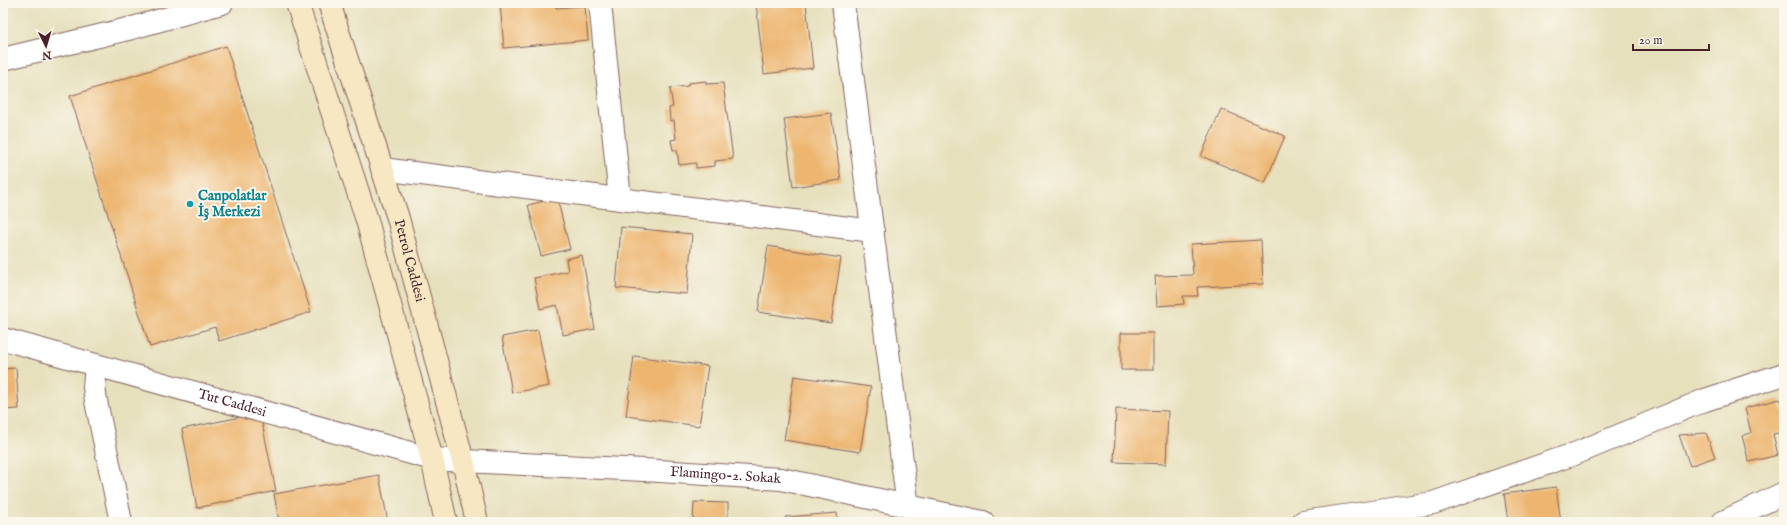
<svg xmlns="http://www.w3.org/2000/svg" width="1787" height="525" font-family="'IM FELL English',serif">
<rect width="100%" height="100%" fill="#fbf7ec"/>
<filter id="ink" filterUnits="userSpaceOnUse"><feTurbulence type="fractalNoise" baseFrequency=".025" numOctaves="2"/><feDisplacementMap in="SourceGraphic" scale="8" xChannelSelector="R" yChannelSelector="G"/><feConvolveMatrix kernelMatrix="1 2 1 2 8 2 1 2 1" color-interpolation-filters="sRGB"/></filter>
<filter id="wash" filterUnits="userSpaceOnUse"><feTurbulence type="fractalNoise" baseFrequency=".012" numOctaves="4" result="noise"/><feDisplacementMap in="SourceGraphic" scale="16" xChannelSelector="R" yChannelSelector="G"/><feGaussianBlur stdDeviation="0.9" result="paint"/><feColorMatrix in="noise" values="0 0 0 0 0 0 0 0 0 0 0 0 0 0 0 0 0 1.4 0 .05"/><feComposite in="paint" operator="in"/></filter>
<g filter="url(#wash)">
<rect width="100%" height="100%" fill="#e7e0bd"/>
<g id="blocks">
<path fill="#edb570" d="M500,3h55l1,5 29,-2 3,34 -84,8z
M756,3h50l7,65 -49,6z
M226,46l85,266 -92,29 -4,-14 -65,20 -80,-251z
M706,81v3l17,-1 10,76 -18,2v5l-19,2v-5l-17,2 -2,-15h-4l-2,-10 5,-1 -2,-19 -4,1 -1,-13 4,-1 -3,-19 18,-2v-3z
M1221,109l64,27 -20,47 -64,-27z
M831,113l10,67 -48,7 -9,-68z
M557,198l13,51 -29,7 -13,-51z
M621,227l71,7 -5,60 -71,-6z
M1261,240l2,44 -66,3 1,9h-15l1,8 -27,2 -2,-30 38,-1 -2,-31z
M768,246l73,12 -10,65 -73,-11z
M582,255l13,74 -32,6 -6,-30 -17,4 -6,-31 34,-7 -2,-12z
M538,330l11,56 -37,7 -10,-56z
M1121,333h32v37h-32z
M634,356l74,10 -9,60 -73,-10z
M16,368l3,41 -16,1v-41z
M794,376l77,11 -11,65 -76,-12z
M1780,399l4,16v17l-11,2 5,21 -29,7 -7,-26 9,-3 -6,-25z
M1116,409l52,2 -2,53 -52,-2z
M260,413l16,78 -79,17 -15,-79z
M1706,433l9,24 -25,9 -11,-31z
M379,475l9,47h-109l-5,-28z
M1556,487l5,35h-53l-4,-28z
M694,502l34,1v19h-35z
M837,513l1,9h-52l-1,-5z"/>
</g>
</g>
<g filter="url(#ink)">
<use href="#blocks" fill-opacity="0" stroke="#81635e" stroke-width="1"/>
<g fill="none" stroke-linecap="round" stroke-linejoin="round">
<g stroke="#81635e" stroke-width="14">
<path id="service" d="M908,507l2,15"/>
</g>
<g stroke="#81635e" stroke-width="24">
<g id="minor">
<path d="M600,3l20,196"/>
<path d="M843,3l65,504"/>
<path d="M3,59l129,-31 90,-25"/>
<path d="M382,169l491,62"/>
<path d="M96,365l-2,22 2,14 25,121"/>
<path id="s1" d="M463,461l181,9 137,9 202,43"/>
<path d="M1303,522l130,-19 144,-50 128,-53 79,-26"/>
<path d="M1723,522l61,-29"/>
</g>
</g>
<g stroke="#81635e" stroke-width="24">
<g id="tertiary">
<path id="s2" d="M3,339l429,120 31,2"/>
</g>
</g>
<g stroke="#81635e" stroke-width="24">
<g id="secondary">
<path d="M297,3l70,217 65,239 14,63"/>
<path id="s3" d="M329,3l69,215 65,243 14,61"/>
</g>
</g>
<use href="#service" stroke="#fff" stroke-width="12"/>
<use href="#minor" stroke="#fff" stroke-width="22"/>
<use href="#tertiary" stroke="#fff" stroke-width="22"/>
<use href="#secondary" stroke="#f7e8c3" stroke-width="22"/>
</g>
</g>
<circle fill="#0f9aa8" stroke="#fbf7ec" stroke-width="1.5" cx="190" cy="204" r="4"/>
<g text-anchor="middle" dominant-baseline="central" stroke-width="4" stroke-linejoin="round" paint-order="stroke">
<g font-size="14" font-weight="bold" fill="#0d838f" stroke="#fbf7ec" text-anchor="start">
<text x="198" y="196">Canpolatlar<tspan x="198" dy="16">İş Merkezi</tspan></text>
</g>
<g font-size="14" fill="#4a1f2b" stroke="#fbf7ec">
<text stroke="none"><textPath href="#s3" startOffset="270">Petrol Caddesi</textPath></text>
<text stroke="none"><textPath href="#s2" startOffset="238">Tut Caddesi</textPath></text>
<text stroke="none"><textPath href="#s1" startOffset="263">Flamingo-2. Sokak</textPath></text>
</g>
</g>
<rect width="1787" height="525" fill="none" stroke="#fbf7ec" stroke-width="16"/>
<g transform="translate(46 46) rotate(175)" stroke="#fbf7ec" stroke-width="3" paint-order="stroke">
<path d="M0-3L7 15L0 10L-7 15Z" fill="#4a1f2b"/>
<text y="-6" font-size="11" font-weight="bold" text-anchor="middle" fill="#4a1f2b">N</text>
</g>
<path d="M1633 44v6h76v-6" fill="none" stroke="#4a1f2b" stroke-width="2"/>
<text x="1639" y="44" font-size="12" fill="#4a1f2b" stroke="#fbf7ec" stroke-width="3" paint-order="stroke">20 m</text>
</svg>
